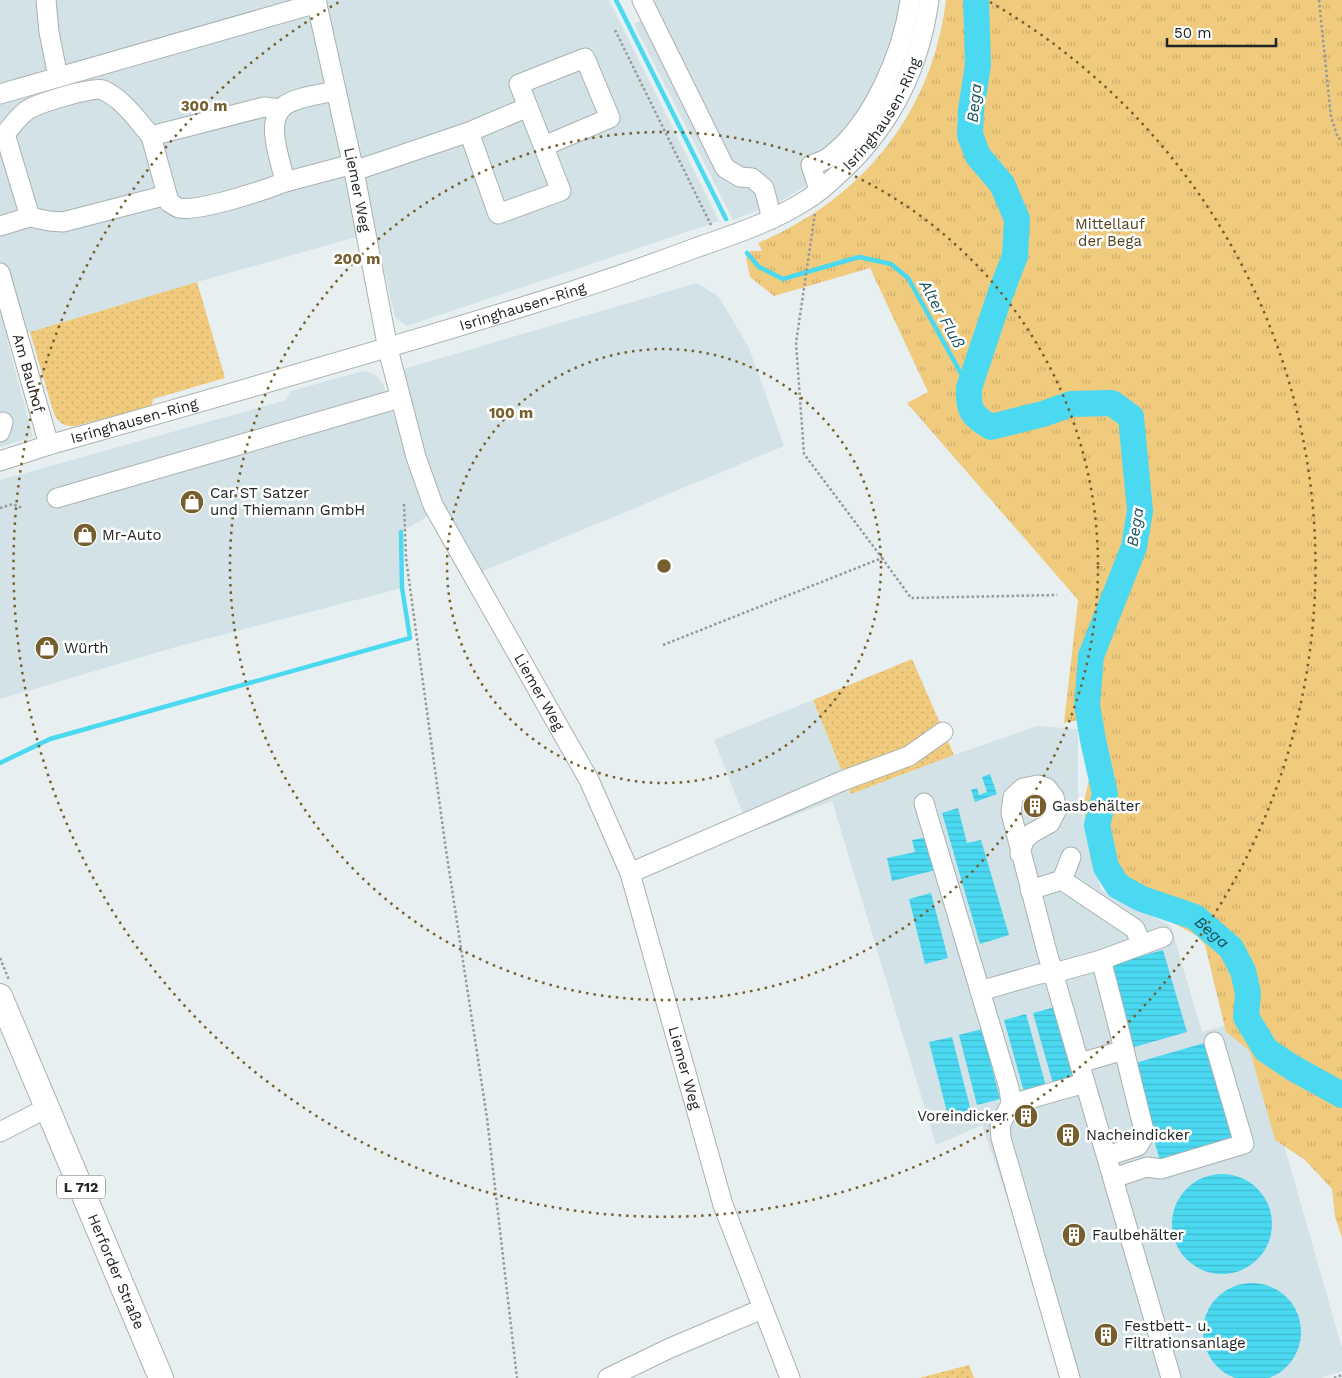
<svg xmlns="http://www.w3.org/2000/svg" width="1342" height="1378" font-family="'Work Sans',sans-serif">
<defs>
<pattern id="grass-dots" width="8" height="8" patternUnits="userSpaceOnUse" patternTransform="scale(1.25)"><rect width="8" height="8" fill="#f0cb7e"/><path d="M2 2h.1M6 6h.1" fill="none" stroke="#ceae6d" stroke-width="1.8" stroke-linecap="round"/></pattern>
<pattern id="park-tufts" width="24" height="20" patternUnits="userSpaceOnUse" patternTransform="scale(1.25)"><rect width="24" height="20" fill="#f0cb7e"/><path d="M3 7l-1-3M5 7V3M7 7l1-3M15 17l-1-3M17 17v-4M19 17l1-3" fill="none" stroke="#ceae6d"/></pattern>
<pattern id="water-rules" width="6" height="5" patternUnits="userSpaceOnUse" patternTransform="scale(1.25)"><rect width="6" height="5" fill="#4ad9f1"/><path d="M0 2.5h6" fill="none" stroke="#40bace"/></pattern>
</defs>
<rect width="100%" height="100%" fill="#e8eff1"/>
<path fill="#d3e2e6" d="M0,0h609l110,221 -312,105 -12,-9 -19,-82 -27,4 -152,43 -167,50 -23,8 26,97 -33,10z
M636,0h280l-66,145 -24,26 -22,16 -24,15 -47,18 -99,-196 11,-5z
M697,283l22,14 30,51 35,98 -303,126 -47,-83 -34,-119z
M363,371l9,2 6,4 6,9 30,92 16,37 -29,17 1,56 -223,58 -179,53v-219l286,-80 5,-9z
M813,700l38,94 103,-39 83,-29 41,3v66l23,95 70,36 31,106 46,-13 94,329v23l-21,7h-260l-40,-139 -39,-114 -46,20 -104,-344 -82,31 -36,-92z"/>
<path fill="url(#grass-dots)" d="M197,282l28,96 -72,21 -2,8 -76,19c-16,1 -20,-8 -24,-22l-21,-72z
M912,659l42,96 -103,39 -38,-94z
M969,1365l5,13h-55z"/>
<path fill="url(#park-tufts)" d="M946,0h396v1238l-7,-21 -3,-28 -27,-29 -30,-20 -25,-89 -24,-19 -21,-87 -8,-9 -58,-32 -34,-14 -14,-28 -8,-56 10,-44 -7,-19 -4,-24 -18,4 14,-123 -171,-197 21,-11 -58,-124 -96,28 -24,-19 -4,-19 5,-7h11l-4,-8c104,-44 174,-129 188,-243z"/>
<path fill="url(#water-rules)" d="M990,774l7,20 -22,8 -4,-12 6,-2 2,7 8,-3 -5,-15z
M958,808l9,35 14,-3 28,95 -29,9 -38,-131z
M928,837l8,33 -44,11 -5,-23 28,-6 -3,-12z
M931,893l17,65 -23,6 -16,-65z
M1163,950l24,82 -56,16 -23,-83z
M1055,1007l19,71 -21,6 -20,-71z
M1026,1014l20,72 -22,6 -20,-72z
M982,1029l18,70 -23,6 -18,-70z
M952,1037l19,74 -23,5 -19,-74z
M1211,1041l28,101 -78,22 -29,-100z
M1172 1224a50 50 0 1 1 100 0a50 50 0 1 1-100 0Z
M1203 1332a49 49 0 1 1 98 0a49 49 0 1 1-98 0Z"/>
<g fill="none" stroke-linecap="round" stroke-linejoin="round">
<path stroke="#4ad9f1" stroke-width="4.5" d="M616,0l110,219
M747,253l12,14 24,12 76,-22 32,7 17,14 61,110
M0,763l50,-24 360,-101 -8,-50 -1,-56"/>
<path stroke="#4ad9f1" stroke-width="26" id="s1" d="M976,0l2,65 -7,45 -1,25 8,21 24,28 15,35 -2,37 -15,39 -31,93c-1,23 3,28 22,39l52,-13 28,-10 41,-1 19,14 9,94 -6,36 -43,109 -4,49 6,35 12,54 -8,31 9,42 12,19 24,13 53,18 36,31 12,23 5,22 -2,24 20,33 27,18 49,27"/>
<g stroke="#a9b0b1" stroke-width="21">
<g id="minor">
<path d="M46,0l3,32 9,45"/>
<path id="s2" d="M316,0l38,171 34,178 28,108 17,48 156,275 41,93 93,332 67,173"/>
<path d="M642,0l83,168 15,9 12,1 12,10 8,31"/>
<path d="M336,91c-14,3 -41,6 -52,15 -20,15 -3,55 1,76l68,-18"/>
<path d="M0,94l317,-91"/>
<path d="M528,107l-9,-23 66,-26 25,60 -66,28"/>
<path d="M281,109l-17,-2 -113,29 18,66c3,2 7,5 10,6 20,4 86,-18 106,-26"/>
<path d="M5,134c8,-9 14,-19 24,-25 11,-6 64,-23 74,-19 20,9 34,30 48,46"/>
<path d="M0,136l5,-2 25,83 -30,9"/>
<path d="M354,171l115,-39 59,-25 33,84 -63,23 -29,-82"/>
<path d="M822,189l-5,-5 -6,-19c6,-2 13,-4 18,-8 43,-32 74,-104 81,-157"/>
<path d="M30,217l19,4 14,1 104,-27"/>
<path id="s3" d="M0,273l49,172"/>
<path d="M0,432l3,-10"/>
<path id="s4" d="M0,461l49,-16c162,-46 325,-92 486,-142 55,-17 109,-36 163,-56 38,-13 76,-26 110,-48 13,-8 25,-20 36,-30 49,-47 76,-103 85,-169"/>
<path d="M57,498l343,-100"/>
<path d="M924,803l85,285 2,16 -11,21 1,13 69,240"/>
<path d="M1020,854l4,-14 8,-7 18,-10 7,-14 -3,-12 -7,-9 -9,-3 -15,3 -10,9 -2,16 36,139 124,426"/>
<path d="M630,873l212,-92 67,-25 34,-24"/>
<path d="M1062,880l73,49 7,16"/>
<path d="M1030,890l32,-10 9,-23"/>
<path d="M1101,960c16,58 29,116 44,174l-7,12 -31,10"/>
<path d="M980,991l59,-17 15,-1 47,-13 62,-23"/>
<path d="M1080,1063l44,-13"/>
<path d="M1011,1104l74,-21"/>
<path d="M0,1132l47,-24"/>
<path d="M1113,1178l34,-11 14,2 83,-25 -30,-102"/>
<path d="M608,1378l60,-29 94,-40"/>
</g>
</g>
<g stroke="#a9b0b1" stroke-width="26">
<g id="major">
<path id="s5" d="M0,996l161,382"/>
</g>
</g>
<path stroke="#94999b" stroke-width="2.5" stroke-dasharray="2.5 2.5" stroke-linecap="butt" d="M1319,0l12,117 7,21 4,2
M615,30l96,195
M404,504l2,54 5,37 35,255 41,268 30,260
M0,508l13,-4 9,4
M882,558l29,40 146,-3
M663,645l219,-87 -78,-104 -8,-111 19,-130
M0,958l9,22
M1334,1378l8,-3"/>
<use href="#minor" stroke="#fff" stroke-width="19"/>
<use href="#major" stroke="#fff" stroke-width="24"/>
</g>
<g fill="none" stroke="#765f2f" stroke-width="2.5" stroke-dasharray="2.5 5">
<circle cx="664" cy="566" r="217"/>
<circle cx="664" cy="566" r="434"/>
<path d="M990 2A651 651 0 1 1 339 2"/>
</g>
<defs>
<g id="shop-disc" transform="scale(1.25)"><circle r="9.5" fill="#765f2f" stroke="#fff"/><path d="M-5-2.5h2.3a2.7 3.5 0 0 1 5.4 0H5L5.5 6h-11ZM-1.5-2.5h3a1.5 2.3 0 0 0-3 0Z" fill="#fff"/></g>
<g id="building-disc" transform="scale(1.25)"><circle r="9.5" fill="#765f2f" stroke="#fff"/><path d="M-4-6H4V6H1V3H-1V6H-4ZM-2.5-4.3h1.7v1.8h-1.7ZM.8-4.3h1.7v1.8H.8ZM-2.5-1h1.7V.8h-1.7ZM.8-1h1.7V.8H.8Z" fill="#fff"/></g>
</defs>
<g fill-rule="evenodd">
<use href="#shop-disc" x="192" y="502"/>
<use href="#shop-disc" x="85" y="535"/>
<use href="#shop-disc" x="47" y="648"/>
<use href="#building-disc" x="1035" y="806"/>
<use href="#building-disc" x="1026" y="1116"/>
<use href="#building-disc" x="1068" y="1135"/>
<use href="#building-disc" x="1074" y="1235"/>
<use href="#building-disc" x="1106" y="1335"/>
</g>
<g text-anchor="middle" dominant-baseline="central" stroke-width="5" stroke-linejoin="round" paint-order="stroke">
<rect fill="#fff" stroke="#646666" stroke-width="1" x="57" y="1175.5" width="48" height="23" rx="4"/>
<g font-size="14" font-weight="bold" fill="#222525">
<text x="81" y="1187">L 712</text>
</g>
<g font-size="15" fill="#222525" stroke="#fff">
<text stroke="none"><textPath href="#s4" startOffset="965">Isringhausen-Ring</textPath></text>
<text stroke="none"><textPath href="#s2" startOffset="194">Liemer Weg</textPath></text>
<text stroke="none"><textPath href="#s4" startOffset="545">Isringhausen-Ring</textPath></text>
<text stroke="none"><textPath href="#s3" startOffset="104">Am Bauhof</textPath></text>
<text stroke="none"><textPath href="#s4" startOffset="140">Isringhausen-Ring</textPath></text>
<text stroke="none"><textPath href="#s2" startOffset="734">Liemer Weg</textPath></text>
<text stroke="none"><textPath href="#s2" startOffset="1139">Liemer Weg</textPath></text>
<text stroke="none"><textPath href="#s5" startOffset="299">Herforder Straße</textPath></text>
</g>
<g font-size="15" fill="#55431b" stroke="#fff">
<text x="1110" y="224">Mittellauf<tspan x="1110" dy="17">der Bega</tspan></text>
</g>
<g font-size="15" fill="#222525" stroke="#fff" text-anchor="start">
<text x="210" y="493">Car ST Satzer<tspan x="210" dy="17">und Thiemann GmbH</tspan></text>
<text x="102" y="535">Mr-Auto</text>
<text x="64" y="648">Würth</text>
<text x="1052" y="806">Gasbehälter</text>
<text x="1008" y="1116" text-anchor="end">Voreindicker</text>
<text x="1086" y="1135">Nacheindicker</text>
<text x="1092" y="1235">Faulbehälter</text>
<text x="1124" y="1326">Festbett- u.<tspan x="1124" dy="17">Filtrationsanlage</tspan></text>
</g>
<g font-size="16" font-style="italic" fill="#18535e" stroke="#fff">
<text transform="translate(974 103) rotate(-84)">Bega</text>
<text transform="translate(942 314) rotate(61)">Alter Fluß</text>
<text transform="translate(1135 527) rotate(-81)">Bega</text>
<text stroke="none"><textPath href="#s1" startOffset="1198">Bega</textPath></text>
</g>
</g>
<circle cx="664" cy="566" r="8" fill="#765f2f" stroke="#fff" stroke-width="2.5"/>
<g font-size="15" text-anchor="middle" font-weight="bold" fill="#765f2f" stroke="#fff" stroke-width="5" stroke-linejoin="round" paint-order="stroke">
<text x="204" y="111">300 m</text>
<text x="357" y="264">200 m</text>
<text x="511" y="418">100 m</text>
</g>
<path d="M1167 38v8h109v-8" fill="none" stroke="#222525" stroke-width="2.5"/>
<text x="1174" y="38" font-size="15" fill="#222525" stroke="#ffffff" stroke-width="4" paint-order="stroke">50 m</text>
</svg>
